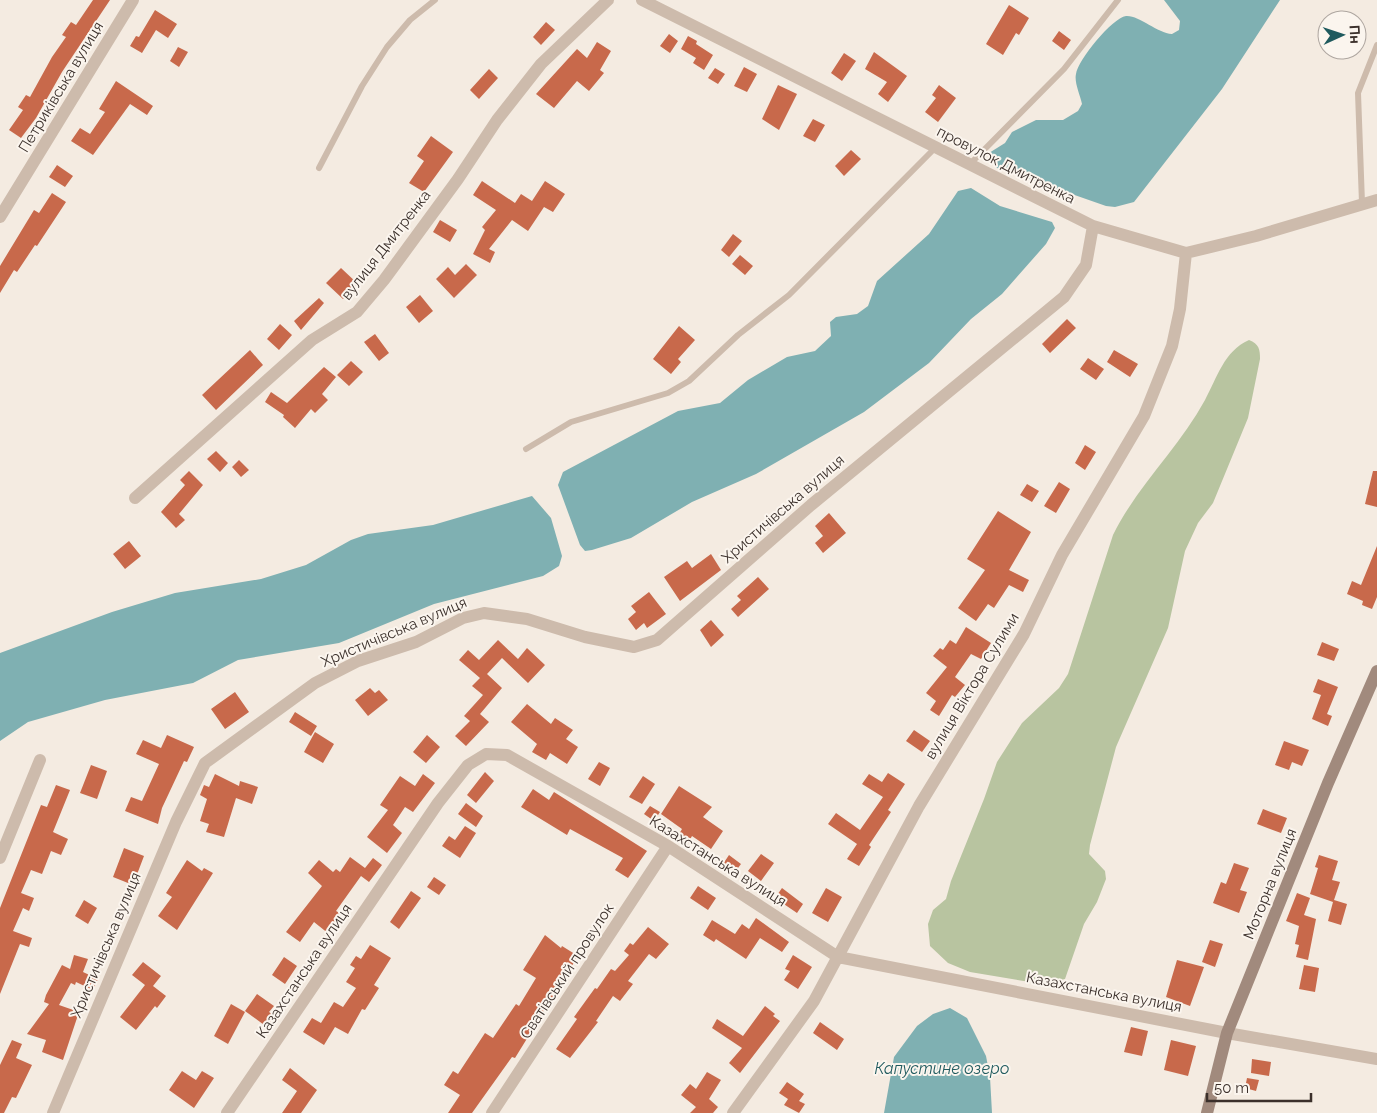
<svg xmlns="http://www.w3.org/2000/svg" width="1377" height="1113" font-family="Raleway,sans-serif">
<rect width="100%" height="100%" fill="#f4ebe1"/>
<path fill="#b8c4a0" d="M1249,340c10,4 11,9 11,19l-12,59 -35,85 -15,20 -13,28 -17,77 -52,119 -26,98 -1,9 16,17 1,8 -9,23 -13,22 -19,55 -23,5 -72,-12 -22,-9 -18,-17 -2,-22 5,-14 13,-11 5,-18 33,-82 13,-37 25,-39 37,-35 9,-14 45,-139c24,-49 66,-87 92,-135 12,-22 19,-49 44,-60z"/>
<path fill="#7fb0b2" d="M1164,0h116l-58,89 -88,113 -19,5 -9,-1 -109,-38 -8,-7v-8l16,-10 7,-11 24,-12h27l15,-9 4,-7c-2,-9 -8,-22 -6,-30 2,-14 36,-56 50,-58 13,-1 31,17 46,18l7,-4 1,-9z
M971,188l29,18 52,16 3,6 -9,16 -44,50 -31,25 -42,44 -65,49 -108,62 -64,28 -61,36 -39,12 -7,1 -5,-6 -22,-60 5,-13 115,-61 42,-8 28,-23 39,-23 28,-6 16,-15 -1,-14 6,-5 21,-3 11,-8 9,-25 52,-47 29,-43z
M532,496l19,22 11,38 -3,10 -16,10 -109,28 -95,39 -101,17 -45,23 -88,17 -77,22 -28,19v-88l112,-41 63,-19 86,-14 45,-14 45,-25 17,-6 65,-9z
M950,1008l17,10 19,38 4,21 2,36h-108l10,-56 23,-31 16,-12z"/>
<path fill="#c8694b" d="M93,0h17l-48,72 -26,46 -15,20 -12,-8 14,-20 -5,-3 8,-12 4,2 22,-40 14,-20 -4,-2 9,-13 5,3z
M1009,5l20,13 -10,17 -3,-2 -13,22 -17,-11z
M155,10l22,14 -9,14 -12,-8 -14,23 -12,-7 6,-10 3,1z
M546,22l9,8 -14,15 -8,-8z
M1059,31l12,9 -7,10 -12,-9z
M669,34l9,7 -8,12 -10,-7z
M688,36l9,5 -1,3 17,11 -9,15 -11,-7 3,-5 -15,-9z
M597,42l14,9 -11,19 4,3 -15,18 -12,-10 -23,27 -18,-14 41,-45 10,9z
M178,47l10,5 -9,15 -9,-6z
M874,52l33,24 -19,26 -10,-8 9,-12 -22,-13z
M844,53l12,8 -14,20 -11,-8z
M744,67l13,7 -10,18 -13,-6z
M715,68l10,6 -7,10 -10,-6z
M489,69l9,9 -19,21 -9,-9z
M116,81l37,25 -6,9 -17,-11 -37,51 -22,-14 9,-13 10,6 15,-22 -6,-3z
M778,85l19,9 -18,36 -17,-11z
M939,85l17,13 -18,24 -13,-10 11,-14 -4,-3z
M813,119l12,6 -10,17 -12,-6z
M431,136l22,16 -29,40 -15,-9 15,-22 -7,-5z
M851,150l10,9 -17,17 -9,-10z
M57,165l16,11 -8,11 -16,-10z
M482,181l33,22 6,-9 11,7 13,-20 20,13 -12,18 -9,-5 -16,24 -16,-11 -23,29 6,3 -5,11 -17,-9 12,-24 -3,-3 14,-17 -23,-15z
M52,193l14,9 -29,44 -2,-1 -18,27 -3,-2 -14,23v-27l34,-56 5,3z
M440,220l17,10 -7,12 -17,-10z
M733,234l9,7 -13,16 -8,-7z
M740,255l13,11 -8,9 -13,-11z
M466,264l11,11 -23,23 -18,-19 12,-12 7,8z
M341,268l17,16 -15,15 -17,-16z
M420,295l13,16 -14,12 -13,-16z
M319,298l5,5 -23,27 -7,-9z
M1067,319l9,9 -26,25 -8,-9z
M280,324l12,11 -13,15 -12,-11z
M679,326l16,14 -17,19 3,3 -10,12 -18,-15z
M375,334l14,19 -10,8 -15,-19z
M250,350l13,15 -47,45 -14,-15z
M1114,350l24,14 -8,13 -23,-15z
M1088,358l16,11 -8,11 -16,-11z
M351,361l12,11 -14,14 -12,-11z
M324,367l12,10 -14,17 6,6 -13,13 -4,-4 -16,19 -12,-11 1,-2 -19,-13 6,-10 16,11z
M1085,445l11,7 -11,18 -10,-7z
M216,451l12,12 -8,9 -13,-13z
M239,460l10,10 -8,7 -9,-10z
M189,471l14,14 -24,29 6,6 -9,8 -15,-16 24,-27 -5,-5z
M1373,471h4v36l-12,-3z
M1059,482l11,7 -14,24 -12,-7z
M1027,484l12,7 -7,11 -12,-7z
M998,511l33,21 -22,38 20,10 -6,12 -14,-7 -15,23 -6,-4 -12,17 -18,-13 27,-38 -18,-11z
M829,513l17,20 -23,20 -8,-10 8,-7 -8,-10z
M129,541l12,15 -16,13 -12,-15z
M1377,546v51l-5,12 -10,-4 1,-4 -16,-7 5,-13 9,4z
M711,554l10,16 -41,31 -16,-24 23,-16 5,7z
M758,577l11,12 -31,28 -7,-8 10,-9 -4,-4z
M649,592l17,22 -19,14 -3,-5 -8,7 -8,-11 8,-7 -5,-6z
M711,620l13,15 -13,12 -11,-17z
M966,627l25,16 -10,16 -10,-5 -16,23 10,8 -10,12 -3,-2 -13,21 -9,-6 6,-9 -10,-8 21,-26 -14,-11 7,-8 3,2 7,-10 6,4z
M498,640l20,19 9,-11 18,17 -17,18 -26,-25 -15,16 15,14 -22,26 9,8 -23,24 -11,-10 15,-15 -6,-5 19,-21 -11,-9 8,-8 -21,-18 9,-10 11,10z
M1322,642l17,7 -5,12 -17,-6z
M1318,679l20,8 -11,27 5,2 -4,10 -16,-7 9,-24 -8,-3z
M370,688l5,5 4,-3 9,10 -20,16 -13,-16z
M235,692l14,20 -24,17 -14,-20z
M527,704l24,20 4,-6 18,12 -7,9 12,8 -11,17 -17,-11 -4,7 -14,-8 5,-8 -26,-22z
M295,712l22,14 -6,10 -22,-14z
M914,730l16,11 -8,11 -16,-11z
M315,732l19,12 -11,19 -19,-11z
M167,735l27,12 -7,15 -3,-1 -22,47 -4,16 -33,-13 6,-14 11,4 17,-37 -23,-10 7,-14 18,8z
M427,735l13,12 -14,16 -13,-11z
M1284,741l25,9 -7,16 -10,-4 -3,8 -14,-5z
M599,762l11,6 -10,18 -12,-7z
M91,765l16,6 -10,28 -17,-6z
M485,772l9,9 -18,22 -9,-8z
M888,773l17,11 -17,26 3,2 -22,33 2,2 -12,19 -12,-7 10,-15 -29,-20 8,-11 24,17 23,-33 -21,-13 7,-10 13,8z
M215,774l24,12 1,-5 18,6 -6,17 -16,-6 -12,39 -18,-5 3,-8 -9,-3 7,-22 -7,-4 4,-10 5,2z
M423,774l12,9 -22,29 -8,-5 -12,18 9,8 -15,20 -20,-16 21,-27 -8,-5 20,-29 15,10z
M643,776l12,8 -13,20 -13,-7z
M56,785l14,5 -17,42 15,7 -7,16 -10,-4 -9,23 -11,-4 -10,23 13,5 -5,13 -6,-3 -10,23 19,7 -3,9 -9,-3 -20,50v-86l41,-103 6,2z
M679,786l33,21 -9,10 20,14 -12,18 -19,-13 -4,7 -10,-7 4,-7 -21,-15z
M533,789l16,11 5,-8 93,59 -19,27 -13,-8 8,-12 -53,-29 -3,6 -46,-28z
M466,803l17,13 -7,11 -18,-13z
M650,806l10,6 -6,9 -10,-7z
M1263,809l24,9 -6,15 -24,-9z
M465,826l11,7 -16,25 -18,-12 7,-10 6,4z
M124,848l20,8 -11,29 -20,-8z
M761,854l13,9 -13,18 -13,-10z
M729,855l12,9 -6,8 -12,-8z
M1319,855l19,6 -6,19 8,2 -6,18 13,4 -6,21 -13,-4 5,-19 -23,-8 8,-26 -3,-1z
M350,857l15,11 8,-10 9,7 -13,17 -8,-6 -25,35 7,4 -14,19 -15,-12 -14,20 -14,-10 36,-46 -14,-13 11,-13 14,12 3,-3 4,3z
M187,860l15,11 2,-3 9,5 -36,57 -19,-14 14,-19 -6,-4z
M1234,863l15,5 -9,22 7,2 -8,21 -26,-10 8,-21 5,2z
M434,877l12,8 -7,10 -12,-8z
M698,886l18,12 -8,12 -18,-12z
M782,888l21,16 -6,9 -22,-15z
M826,888l16,9 -14,25 -16,-9z
M411,891l10,7 -22,31 -9,-7z
M1297,893l13,5 -6,17 12,4 -8,41 -12,-3 3,-12 -4,-1 4,-18 -13,-5z
M84,900l13,8 -9,16 -13,-8z
M756,918l33,24 -7,10 -22,-14 -14,21 -30,-20 -2,3 -11,-7 9,-15 23,14 7,-10 7,5z
M648,927l21,17 -13,15 -7,-5 -21,27 5,3 -13,17 -7,-5 -17,25 2,1 -28,36 -14,-9 21,-30 -3,-2 21,-29 2,1 14,-20 4,2 14,-16 -5,-4 6,-8 3,2z
M545,935l16,13 1,-2 16,10 -63,102 -3,-1 -40,56h-24l12,-18 -16,-10 9,-14 5,3 27,-41 8,5 23,-34 3,2 17,-28 -13,-8z
M1210,940l13,4 -8,23 -13,-5z
M370,945l21,13 -17,27 5,3 -14,22 -3,-1 -14,25 -13,-7 -11,18 -21,-13 9,-14 9,5 13,-21 9,5 13,-19 -10,-6 9,-14 -5,-3 6,-9 5,3z
M74,955l14,4 -5,13 15,7 -5,11 -17,-8 -1,3 -4,-2 -12,22 20,7 -16,48 -21,-8 4,-12 -19,-6 22,-30 -5,-2 2,-7 16,-30 8,4z
M793,955l19,12 -14,22 -14,-9 6,-9 -5,-2z
M284,957l13,9 -12,18 -13,-9z
M1177,960l27,7 -14,39 -24,-9z
M143,962l18,14 -8,10 13,10 -9,12 -2,-2 -19,24 -16,-13 25,-32 -13,-10z
M1304,965l15,3 -4,24 -16,-3z
M257,994l17,12 -5,6 10,7 -8,11 -26,-19z
M231,1004l14,8 -17,32 -14,-8z
M765,1006l10,8 -2,2 7,5 -40,52 -11,-10 13,-15 -30,-20 5,-9 26,17z
M820,1022l24,17 -7,11 -24,-17z
M1131,1027l17,4 -6,25 -18,-4z
M12,1040l10,4 -6,14 16,7 -16,33 -4,-1 -8,16h-4v-48z
M1171,1040l25,6 -8,30 -24,-6z
M1252,1059l19,3 -2,14 -18,-3z
M290,1068l27,22 -16,23h-19l15,-22 -15,-11z
M182,1071l14,9 6,-9 12,7 -20,30 -25,-18z
M707,1072l14,8 -12,19 9,8 -5,6h-23l6,-6 -15,-12 9,-11 6,5z
M1247,1078l12,2 -3,11 -11,-3z
M787,1082l17,12 -5,7 6,3 -6,9 -15,-8 4,-6 -9,-6z"/>
<g fill="none" stroke-linecap="round" stroke-linejoin="round">
<path stroke="#cdbbac" stroke-width="6" d="M970,164l94,-95 54,-69
M319,168l43,-82 25,-39 23,-27 25,-20
M1362,203l-4,-110 19,-48
M526,449l45,-27 97,-29 21,-12 49,-46 51,-40 146,-147"/>
<path stroke="#cdbbac" stroke-width="12" d="M642,0l451,226 93,27 70,-17 121,-36
M0,217l133,-217
M135,498l177,-158 45,-28 27,-32 74,-101 39,-59 44,-56 67,-64
M0,858l40,-98
M53,1113l123,-291 29,-59 110,-80 43,-22 58,-19 47,-24 21,-5 43,6 58,18 49,10 23,-7 154,-135 253,-208 22,-32 7,-39
M227,1113l211,-310 30,-38 18,-11 21,1 161,91 170,111 389,76 150,26
M492,1113l176,-267
M733,1113l81,-112 105,-195 105,-172 38,-79 82,-139 28,-70 8,-37 6,-56"/>
<path stroke="#a18a7d" stroke-width="12" d="M1207,1113l20,-80 101,-250 49,-112"/>
</g>
<g text-anchor="middle" dominant-baseline="central" stroke-width="4" stroke-linejoin="round" paint-order="stroke">
<g font-size="15" fill="#3b302b" stroke="#fbf5ee">
<text transform="translate(61 87) rotate(-59)">Петриківська вулиця</text>
<text transform="translate(1006 165) rotate(27)">провулок Дмитренка</text>
<text transform="translate(386 245) rotate(-52)">вулиця Дмитренка</text>
<text transform="translate(783 509) rotate(-41)">Христичівська вулиця</text>
<text transform="translate(394 632) rotate(-23)">Христичівська вулиця</text>
<text transform="translate(972 686) rotate(-59)">вулиця Віктора Сулими</text>
<text transform="translate(718 861) rotate(32)">Казахстанська вулиця</text>
<text transform="translate(1270 884) rotate(-68)">Моторна вулиця</text>
<text transform="translate(106 945) rotate(-67)">Христичівська вулиця</text>
<text transform="translate(304 971) rotate(-56)">Казахстанська вулиця</text>
<text transform="translate(567 971) rotate(-57)">Сватівський провулок</text>
<text transform="translate(1104 992) rotate(11)">Казахстанська вулиця</text>
</g>
<g font-size="16" font-style="italic" fill="#1f5a5e" stroke="#fbf5ee">
<text x="942" y="1068">Капустине озеро</text>
</g>
</g>
<g transform="translate(1342 35) rotate(87)"><circle r="24" fill="#fbf5ee" stroke="#aea6a0"/>
<path d="M0-4L9 19L0 12L-9 19Z" fill="#1f5a5e"/>
<text y="-8" font-size="14" font-weight="bold" text-anchor="middle" fill="#3b302b">Пн</text>
</g>
<path d="M1207 1093v8h104v-8" fill="none" stroke="#3b302b" stroke-width="2.5"/>
<text x="1214" y="1093" font-size="15" fill="#3b302b" stroke="#fbf5ee" stroke-width="4" paint-order="stroke">50 m</text>
</svg>
